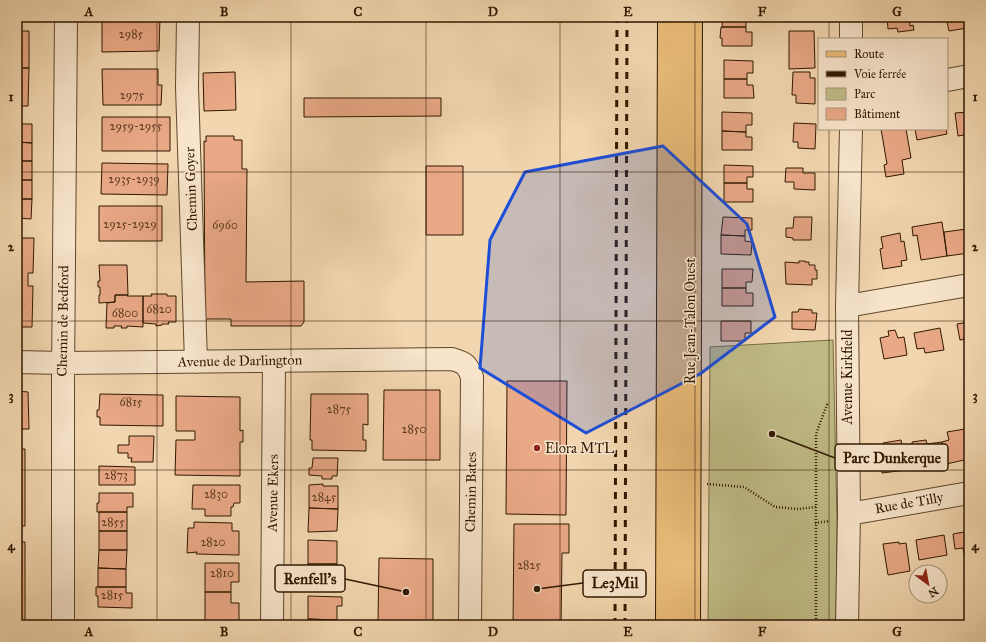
<svg xmlns="http://www.w3.org/2000/svg" width="986" height="642" font-family="'IM FELL Great Primer',serif">
<rect width="100%" height="100%" fill="#f2d6af"/>
<filter id="stains"><feTurbulence type="fractalNoise" baseFrequency=".005" numOctaves="4"/><feColorMatrix values="0 0 0 0 .2 0 0 0 0 .09 0 0 0 0 .02 0 0 0 .5 -.17"/></filter>
<radialGradient id="worn" r=".72"><stop offset=".6" stop-color="#630" stop-opacity="0"/><stop offset="1" stop-color="#630" stop-opacity=".3"/></radialGradient>
<path fill="#c0bc86" stroke="#786a43" d="M833,340l4,180 -1,105h-128l2,-278z"/>
<path fill="#e9a886" stroke="#301800" d="M102,17h58l-1,34 -57,1z
M723,17h29v4h-6v6h-24z
M887,17h22l1,9 3,-1 1,5 -16,2 -1,-4 -9,1z
M946,17h19l2,11 -18,3z
M965,17h4v11h-2z
M721,27h25v5h6v14h-30v-8h-2z
M17,31h12v37h-12z
M789,31h25l1,37 -26,1z
M724,60l29,1v12h-6v6h-23z
M17,68h12l-1,38h-11z
M102,69h56v16h4l-1,20h-58z
M235,72l1,38 -32,1 -1,-38z
M793,72h17v6h5v26l-19,-1v-8h-4z
M724,79h23v6h6l1,13h-30z
M304,98h137v18l-137,1z
M722,112l30,1v12h-6v7l-24,-1z
M969,112v22l-11,2 -3,-23z
M102,117h68v34h-68z
M794,123l22,1 -1,25 -17,-1v-6h-5z
M17,124h15v19l-15,-1z
M881,129h25l5,29 -9,2 2,14 -18,3 -2,-12 3,-1z
M915,129h31l1,5 -30,6z
M722,131l24,1v5h6v13h-30z
M206,136h28v4h8v29h5l-1,113 58,-1v41l-3,4h-70v-7h-26l-1,-178 2,1z
M17,142l15,1v18h-15z
M17,161h15v19h-15z
M102,163l66,1 -1,31 -66,-1z
M724,165l29,1v11h-6v6h-23z
M426,166h37v69h-37z
M786,168h17v5h12v17l-21,-1v-7h-9z
M17,180h15v19h-15z
M724,183h23v6h6v13h-29z
M17,199h15l-1,20 -14,-1z
M99,206h63v35h-63z
M723,217l29,1v12h-7v6l-24,-1z
M794,217h18l-1,23h-18v-2l-7,-1v-9h7z
M942,222l5,34 -26,4 -4,-25 -4,1 -1,-9z
M967,229l2,24 -22,3 -3,-24z
M900,233l1,9 3,-1 3,19 -6,1 1,5 -19,3 -3,-20 3,-1 -2,-11z
M721,235l24,1v5l7,1 -1,13 -30,-1z
M17,238h17l-1,35h-5v13h5l-1,41h-15z
M799,261h6v1h4v3h6v5h2v9h-5v6l-26,-1 -1,-22 14,1z
M99,265h28l1,30h-13v7l-16,1v-8h1v-8h-2v-6h2z
M722,269h31l-1,13h-6v6h-24z
M722,288h24v5h7v13h-31z
M151,294h16v2h9v26h-8l1,2h-7v1l-6,1v-2l-13,-1v-27h9z
M115,295h13l-1,1h16v31l-16,-1v2h-6l1,-2h-8v2h-8l1,-25 8,-1z
M799,309l13,1v3h5l-2,17 -23,-1v-17h6z
M721,321h30v12h-6v8h-24z
M969,322v23h-1l-2,-6 -6,1 -3,-16z
M940,328l4,22 -19,3 -1,-5 -7,1 -3,-16z
M895,330l3,8 6,-1 3,18 -23,4 -4,-21 9,-2 -1,-5z
M507,381h60l-1,134 -60,-1z
M384,390h56v70h-57z
M17,391l11,1 1,37h-12z
M100,394l63,1v31l-63,-1v-8h-3v-7h2z
M311,394h57v31l-5,-1v16h3v11l-54,-1v-10h-2z
M176,396l64,1v34l3,-1v12h-3v34l-65,-1 1,-35h19v-9h-19z
M965,429l4,20v10l-23,5 -4,-22 7,-2 -2,-8z
M129,436h25l-1,26h-22l1,-4h-4v-5h-10v-8h11z
M901,440l5,30 -24,3 -2,-20h5l-2,-10z
M926,440l1,4 15,-2 4,22 -29,5 -5,-27z
M17,449h8v77h-8z
M313,458h25l-1,18h-5v3h-10v-3l-13,-1v-7h3z
M99,466l36,1v18h-36z
M323,484v2h15v23l-29,-1v-23z
M193,485h47v18h-6l-1,4h-2v9h-26v-7h-13z
M99,493h34v14h-6v5h-30v-9h2z
M309,508l29,1 -1,22 -29,1z
M99,512h28v19h-28z
M194,522l38,1v8h7v24l-43,-1 1,-2 -10,1 1,-25h6z
M514,524h55v29h-7l-1,72h-48z
M99,531h28v19h-28z
M969,531v23l-5,1 -1,-7 -8,1 -2,-15z
M944,535l3,20 -28,5 -3,-20z
M308,540l29,1v23h-29z
M17,542h8v83h-8z
M899,542v2l7,-1 4,28 -22,4 -5,-31z
M99,550h28l-1,19 -28,-1z
M379,558l54,1v66h-55z
M205,563h34v19h-8v10h-26z
M308,564h29v15h3v6h-3v1l-29,1 -1,-9 1,1z
M98,568l28,1v18h-28z
M96,587h30v6h6v15l-34,-1v-11h-2z
M205,592h26v11h8v20h-34z
M308,596l34,1v9h-5v14l-29,-1z
M308,619l29,1v5h-29z
M98,623h35v2h-35z"/>
<g fill="none" stroke-linecap="round" stroke-linejoin="round">
<g stroke="#60482c" stroke-width="24">
<path id="minor" d="M188,17l-1,70 9,275
M851,17v22
M947,80l22,-4
M847,306l122,-21
M17,362l46,1 389,-4c13,4 15,5 20,18l-2,248
M849,514l120,-21
M63,625v-245l3,-363
M272,625l2,-264
M847,625l2,-111 -2,-208 4,-177"/>
</g>
<g stroke="#301800" stroke-width="24">
<path id="major" d="M667,625l2,-608
M689,625l2,-608"/>
</g>
<path stroke="#301800" stroke-width="2.5" stroke-dasharray="1 2" stroke-linecap="butt" d="M707,484l37,3 31,20 23,2 18,-2
M815,523l15,-2
M816,625v-191l12,-32"/>
<use href="#minor" stroke="#f7e4cb" stroke-width="22"/>
<use href="#major" stroke="#e9bb78" stroke-width="22"/>
<path stroke="#301800" stroke-width="3" stroke-dasharray="7 7" stroke-linecap="butt" d="M615,625l2,-608
M625,625l2,-608"/>
</g>
<path fill="#1d4ed8" fill-opacity="0.2" stroke="#1d4ed8" stroke-width="3" stroke-linejoin="round" d="M663,146l84,78 28,93 -75,57 -114,59 -106,-65 10,-128 35,-68z"/>
<path fill="none" stroke="#301800" stroke-width="1" stroke-opacity="0.55" d="M157,17v608M291,17v608M426,17v608M560,17v608M695,17v608M829,17v22M829,129v496M17,172h952M17,321h952M17,470h952"/>
<circle fill="#8f2418" stroke="#f7e4cb" stroke-width="1.5" cx="537" cy="448" r="4"/>
<g text-anchor="middle" dominant-baseline="central" stroke-width="3" stroke-linejoin="round" paint-order="stroke">
<g font-size="12" fill="#5e3c22">
<text x="131" y="34">2985</text>
<text x="132" y="95">2975</text>
<text x="136" y="126">2959-2955</text>
<text x="134" y="179">2935-2939</text>
<text x="130" y="224">2925-2929</text>
<text x="225" y="225">6960</text>
<text x="159" y="309">6820</text>
<text x="125" y="313">6800</text>
<text x="131" y="402">6815</text>
<text x="339" y="409">2875</text>
<text x="414" y="429">2850</text>
<text x="116" y="475">2873</text>
<text x="216" y="494">2830</text>
<text x="324" y="497">2845</text>
<text x="113" y="522">2855</text>
<text x="213" y="542">2820</text>
<text x="529" y="565">2825</text>
<text x="222" y="573">2810</text>
<text x="112" y="595">2815</text>
</g>
<g font-size="14" fill="#301800" stroke="#f7e4cb">
<text transform="translate(191 189) rotate(-92)">Chemin Goyer</text>
<text transform="translate(63 321) rotate(-89)">Chemin de Bedford</text>
<text transform="translate(690 321) rotate(-90)">Rue Jean-Talon Ouest</text>
<text transform="translate(240 361) rotate(-1)">Avenue de Darlington</text>
<text transform="translate(847 377) rotate(-90)">Avenue Kirkfield</text>
<text transform="translate(471 492) rotate(-89)">Chemin Bates</text>
<text transform="translate(273 493) rotate(-89)">Avenue Ekers</text>
<text transform="translate(909 503) rotate(-10)">Rue de Tilly</text>
</g>
<g font-size="14" fill="#301800" stroke="#f7e4cb" text-anchor="start">
<text x="545" y="448">Elora MTL</text>
</g>
</g>
<path fill="none" stroke="#301800" stroke-width="1.5" d="M772 434L835 458M406 592L345 579M537 589L583 583"/>
<g fill="#301800" stroke="#f7e4cb" stroke-width="1.5">
<circle cx="772" cy="434" r="4"/>
<circle cx="406" cy="592" r="4"/>
<circle cx="537" cy="589" r="4"/>
</g>
<g fill="#f7e4cb" stroke="#301800" stroke-width="1.5">
<rect x="835" y="444" width="113" height="27" rx="4"/>
<rect x="275" y="565" width="70" height="27" rx="4"/>
<rect x="583" y="570" width="63" height="27" rx="4"/>
</g>
<g font-size="15" text-anchor="middle" font-weight="bold" fill="#301800">
<text x="892" y="463">Parc Dunkerque</text>
<text x="310" y="584">Renfell's</text>
<text x="615" y="588">Le3Mil</text>
</g>
<rect width="986" height="642" fill="none" stroke="#f2d6af" stroke-width="44"/>
<rect x="818" y="38" width="130" height="92" fill="#f7e4cb" stroke="#a7927a"/>
<rect x="826" y="51" width="20" height="6" fill="#e9bb78" stroke="#a7927a"/>
<text x="854" y="58" font-size="12" fill="#301800">Route</text>
<rect x="826" y="71" width="20" height="6" fill="#301800" stroke="#a7927a"/>
<text x="854" y="78" font-size="12" fill="#301800">Voie ferrée</text>
<rect x="826" y="88" width="20" height="12" fill="#c0bc86" stroke="#a7927a"/>
<text x="854" y="98" font-size="12" fill="#301800">Parc</text>
<rect x="826" y="108" width="20" height="12" fill="#e9a886" stroke="#a7927a"/>
<text x="854" y="118" font-size="12" fill="#301800">Bâtiment</text>
<g transform="translate(928 584) rotate(148)"><circle r="19" fill="#f7e4cb" stroke="#a7927a"/>
<path d="M0-3L7 15L0 10L-7 15Z" fill="#8f2418"/>
<text y="-6" font-size="11" font-weight="bold" text-anchor="middle" fill="#301800">N</text>
</g>
<rect x="22" y="22" width="942" height="598" fill="none" stroke="#301800" stroke-width="1.5"/>
<g font-size="13" text-anchor="middle" font-weight="bold" fill="#301800">
<text x="89" y="16">A</text>
<text x="224" y="16">B</text>
<text x="358" y="16">C</text>
<text x="493" y="16">D</text>
<text x="628" y="16">E</text>
<text x="762" y="16">F</text>
<text x="897" y="16">G</text>
<text x="11" y="101">1</text>
<text x="975" y="101">1</text>
<text x="11" y="251">2</text>
<text x="975" y="251">2</text>
<text x="11" y="400">3</text>
<text x="975" y="400">3</text>
<text x="11" y="550">4</text>
<text x="975" y="550">4</text>
<text x="89" y="636">A</text>
<text x="224" y="636">B</text>
<text x="358" y="636">C</text>
<text x="493" y="636">D</text>
<text x="628" y="636">E</text>
<text x="762" y="636">F</text>
<text x="897" y="636">G</text>
</g>
<rect width="100%" height="100%" filter="url(#stains)"/>
<rect width="100%" height="100%" fill="url(#worn)"/>
</svg>
